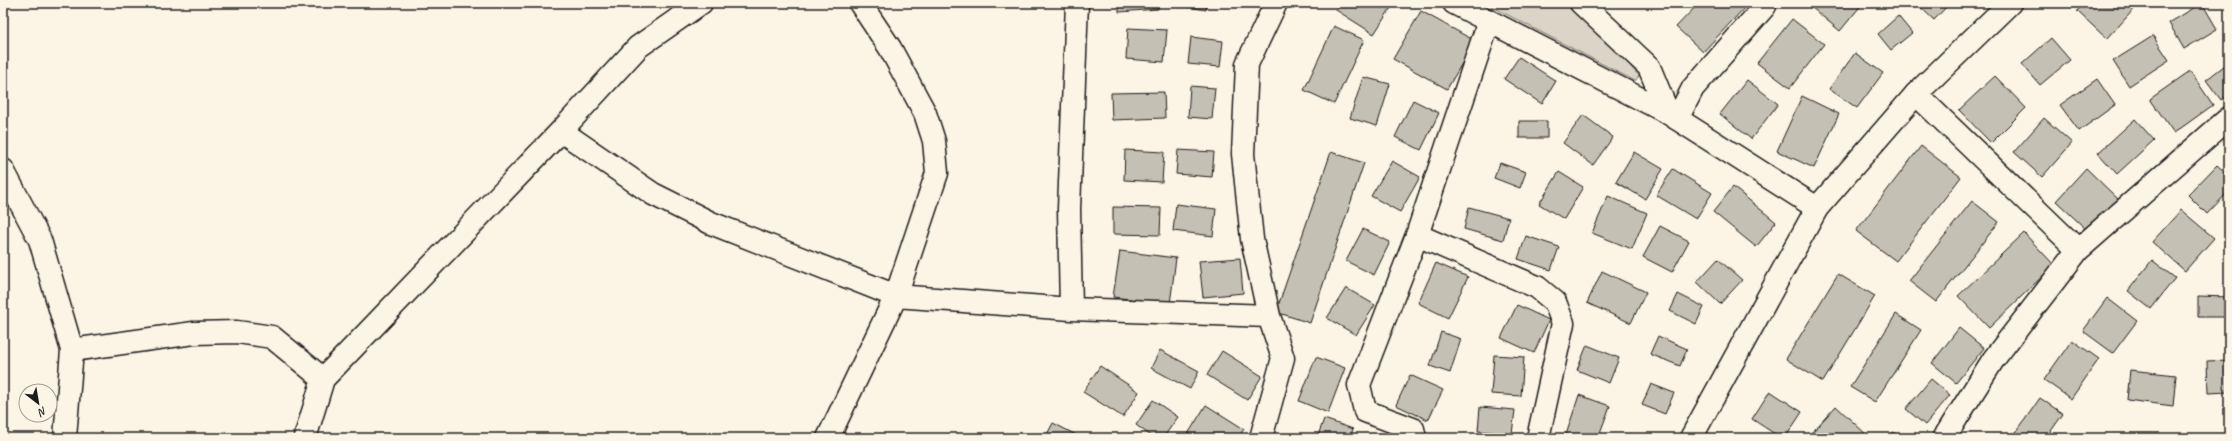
<svg xmlns="http://www.w3.org/2000/svg" width="2232" height="441" font-family="Caveat,sans-serif">
<rect width="100%" height="100%" fill="#fcf5e5"/>
<filter id="ink" filterUnits="userSpaceOnUse"><feTurbulence type="fractalNoise" baseFrequency=".025" numOctaves="2"/><feDisplacementMap in="SourceGraphic" scale="8" xChannelSelector="R" yChannelSelector="G"/><feConvolveMatrix kernelMatrix="1 2 1 2 8 2 1 2 1" color-interpolation-filters="sRGB"/></filter>
<g filter="url(#ink)">
<path fill="#dbd5c8" stroke="#7c7872" d="M1485,3h86l11,8 57,65 -4,5z"/>
<path fill="#c4c0b3" stroke="#1c1c1c" d="M1119,3h39v6l-39,3z
M1166,3h41l-1,7z
M1341,3h53l-20,31 -38,-24z
M1699,3h50l-46,49 -27,-25z
M1815,3h48l-23,28 -29,-24z
M1916,3h34l-16,17z
M2084,3h46l5,5 -28,31 -30,-28z
M2202,3l15,26 -33,20 -15,-26z
M1421,11l54,30 -28,48 -54,-30z
M1898,16l14,17 -21,17 -13,-16z
M1792,19l32,25 -34,44 -33,-25z
M1334,26l30,14 -30,64 -30,-14z
M1128,28l39,2 -3,32 -38,-3z
M2153,36l16,24 -40,26 -16,-25z
M1191,37l32,4 -3,26 -32,-3z
M2051,38l19,22 -30,25 -18,-21z
M1855,53l28,20 -26,35 -28,-19z
M1519,57l37,24 -14,23 -38,-25z
M2229,62v33l-8,5 -15,-20z
M2190,71l23,34 -39,28 -24,-34z
M1995,76l31,32 -35,35 -32,-33z
M1363,77l27,7 -13,42 -27,-8z
M2097,79l18,26 -36,26 -19,-26z
M1747,80l31,24 -27,35 -31,-25z
M1190,86l25,2 -3,31 -24,-2z
M1164,92l1,26 -53,2 -1,-27z
M1802,96l37,18 -25,54 -37,-17z
M1413,100l26,13 -18,37 -26,-13z
M1583,115l30,22 -20,28 -30,-22z
M2044,118l28,25 -30,34 -28,-25z
M2135,119l19,21 -37,34 -19,-21z
M1519,121h28v17h-28z
M1921,146l40,31 -65,84 -40,-30z
M1125,150l39,2 -2,30 -38,-2z
M1178,150l36,2 -2,25 -36,-3z
M1331,152l33,11 -54,160 -34,-11z
M1634,152l29,17 -18,30 -29,-17z
M1392,161l28,16 -20,35 -29,-16z
M1500,163l26,9 -6,16 -26,-10z
M2217,165l12,11v15l-22,23 -19,-19z
M2086,168l32,31 -30,32 -32,-30z
M1673,169l39,24 -16,26 -40,-24z
M1559,172l24,15 -19,32 -25,-15z
M1733,187l43,35 -20,25 -43,-35z
M1608,196l39,17 -15,36 -40,-16z
M1972,201l27,21 -63,80 -27,-21z
M1176,204l40,5 -3,27 -40,-5z
M1113,207l48,1 -1,27 -47,-1z
M1469,207l40,11 -6,22 -39,-11z
M2181,210l33,28 -29,33 -33,-29z
M1660,226l29,15 -17,31 -29,-15z
M1363,229l27,13 -16,33 -28,-14z
M2024,233l30,32 -65,63 -31,-32z
M1526,236l33,11 -8,23 -33,-11z
M1120,251l56,7 -6,46 -57,-7z
M1240,258l3,35 -40,4 -4,-36z
M1718,259l24,21 -22,24 -23,-22z
M2152,260l23,18 -24,31 -23,-18z
M1436,263l32,14 -20,41 -30,-15z
M1602,271l44,21 -15,31 -44,-20z
M1838,274l37,22 -52,86 -37,-23z
M1346,288l29,17 -19,30 -29,-17z
M1678,294l26,13 -8,17 -26,-13z
M2198,296l31,1v20h-31z
M2107,298l30,23 -24,32 -30,-22z
M1517,305l32,15 -15,33 -33,-15z
M1896,314l25,16 -46,72 -25,-15z
M1959,328l25,20 -28,35 -24,-20z
M1441,332l20,7 -11,34 -20,-7z
M1658,336l29,13 -7,17 -30,-12z
M2072,340l27,19 -28,40 -27,-19z
M1587,345l32,13 -10,25 -32,-13z
M1160,350l39,21 -9,18 -39,-21z
M1222,351l40,25 -15,24 -40,-25z
M1494,355l30,2 -3,39 -30,-2z
M1316,357l29,11 -17,45 -29,-12z
M2229,360v32l-21,1 -1,-32z
M1100,366l39,26 -16,25 -40,-25z
M2130,370l46,5 -3,31 -46,-6z
M1410,375l33,15 -15,30 -32,-15z
M1931,379l19,16 -25,30 -19,-16z
M1651,384l23,9 -9,21 -23,-9z
M1770,391l32,21 -17,26h-4l-29,-19z
M1579,395l31,11 -12,32h-33z
M2040,398l23,16 -17,24h-34z
M1153,400l25,17 -15,21h-9l-18,-13z
M1206,405l38,24 -6,9h-43l-7,-4z
M1836,406l33,31 -1,1h-61z
M1480,407l35,3 -3,24 -34,-3z
M1324,419l29,10 -3,9h-33z
M1053,423l29,15h-37z
M1893,432l10,6h-14z
M2229,435v3h-27v-1z"/>
<g fill="none" stroke-linecap="round" stroke-linejoin="round">
<g stroke="#1c1c1c" stroke-width="25">
<path id="street" d="M1454,3l214,110 149,95
M1581,3l68,64 19,46
M1916,94l162,156
M1677,119l16,-31 72,-82
M561,131l92,63 58,29 185,73 175,13 198,7
M3,170l37,70 32,110 -7,88
M1417,235l120,52 18,15 8,21 -25,115
M1071,309l-2,-100 8,-206
M72,350l122,-17 43,-1 35,5 51,42
M305,438l18,-59 238,-248 77,-84 63,-44
M828,438l68,-142 41,-123 -3,-32 -9,-28 -35,-65 -30,-45
M1261,438l22,-80 -14,-42 -17,-77 -9,-85 4,-90 29,-61
M1415,438l-2,-9 -48,-18 -6,-26 58,-150 72,-214
M1944,438l49,-78 85,-110 151,-132"/>
</g>
<g stroke="#1c1c1c" stroke-width="25">
<path id="secondary" d="M1691,438l126,-230 99,-114 94,-91"/>
</g>
<use href="#street" stroke="#fcf5e5" stroke-width="22"/>
<use href="#secondary" stroke="#fcf5e5" stroke-width="22"/>
</g>
</g>
<rect width="2232" height="441" fill="none" stroke="#fcf5e5" stroke-width="16"/>
<rect x="8" y="8" width="2216" height="425" fill="none" stroke="#1c1c1c" stroke-width="1.5" filter="url(#ink)"/>
<g transform="translate(38 403) rotate(149)"><circle r="19" fill="#fcf5e5" stroke="#a29e95"/>
<path d="M0-3L7 15L0 10L-7 15Z" fill="#1c1c1c"/>
<text y="-6" font-size="11" font-weight="bold" text-anchor="middle" fill="#1c1c1c">N</text>
</g>
</svg>
